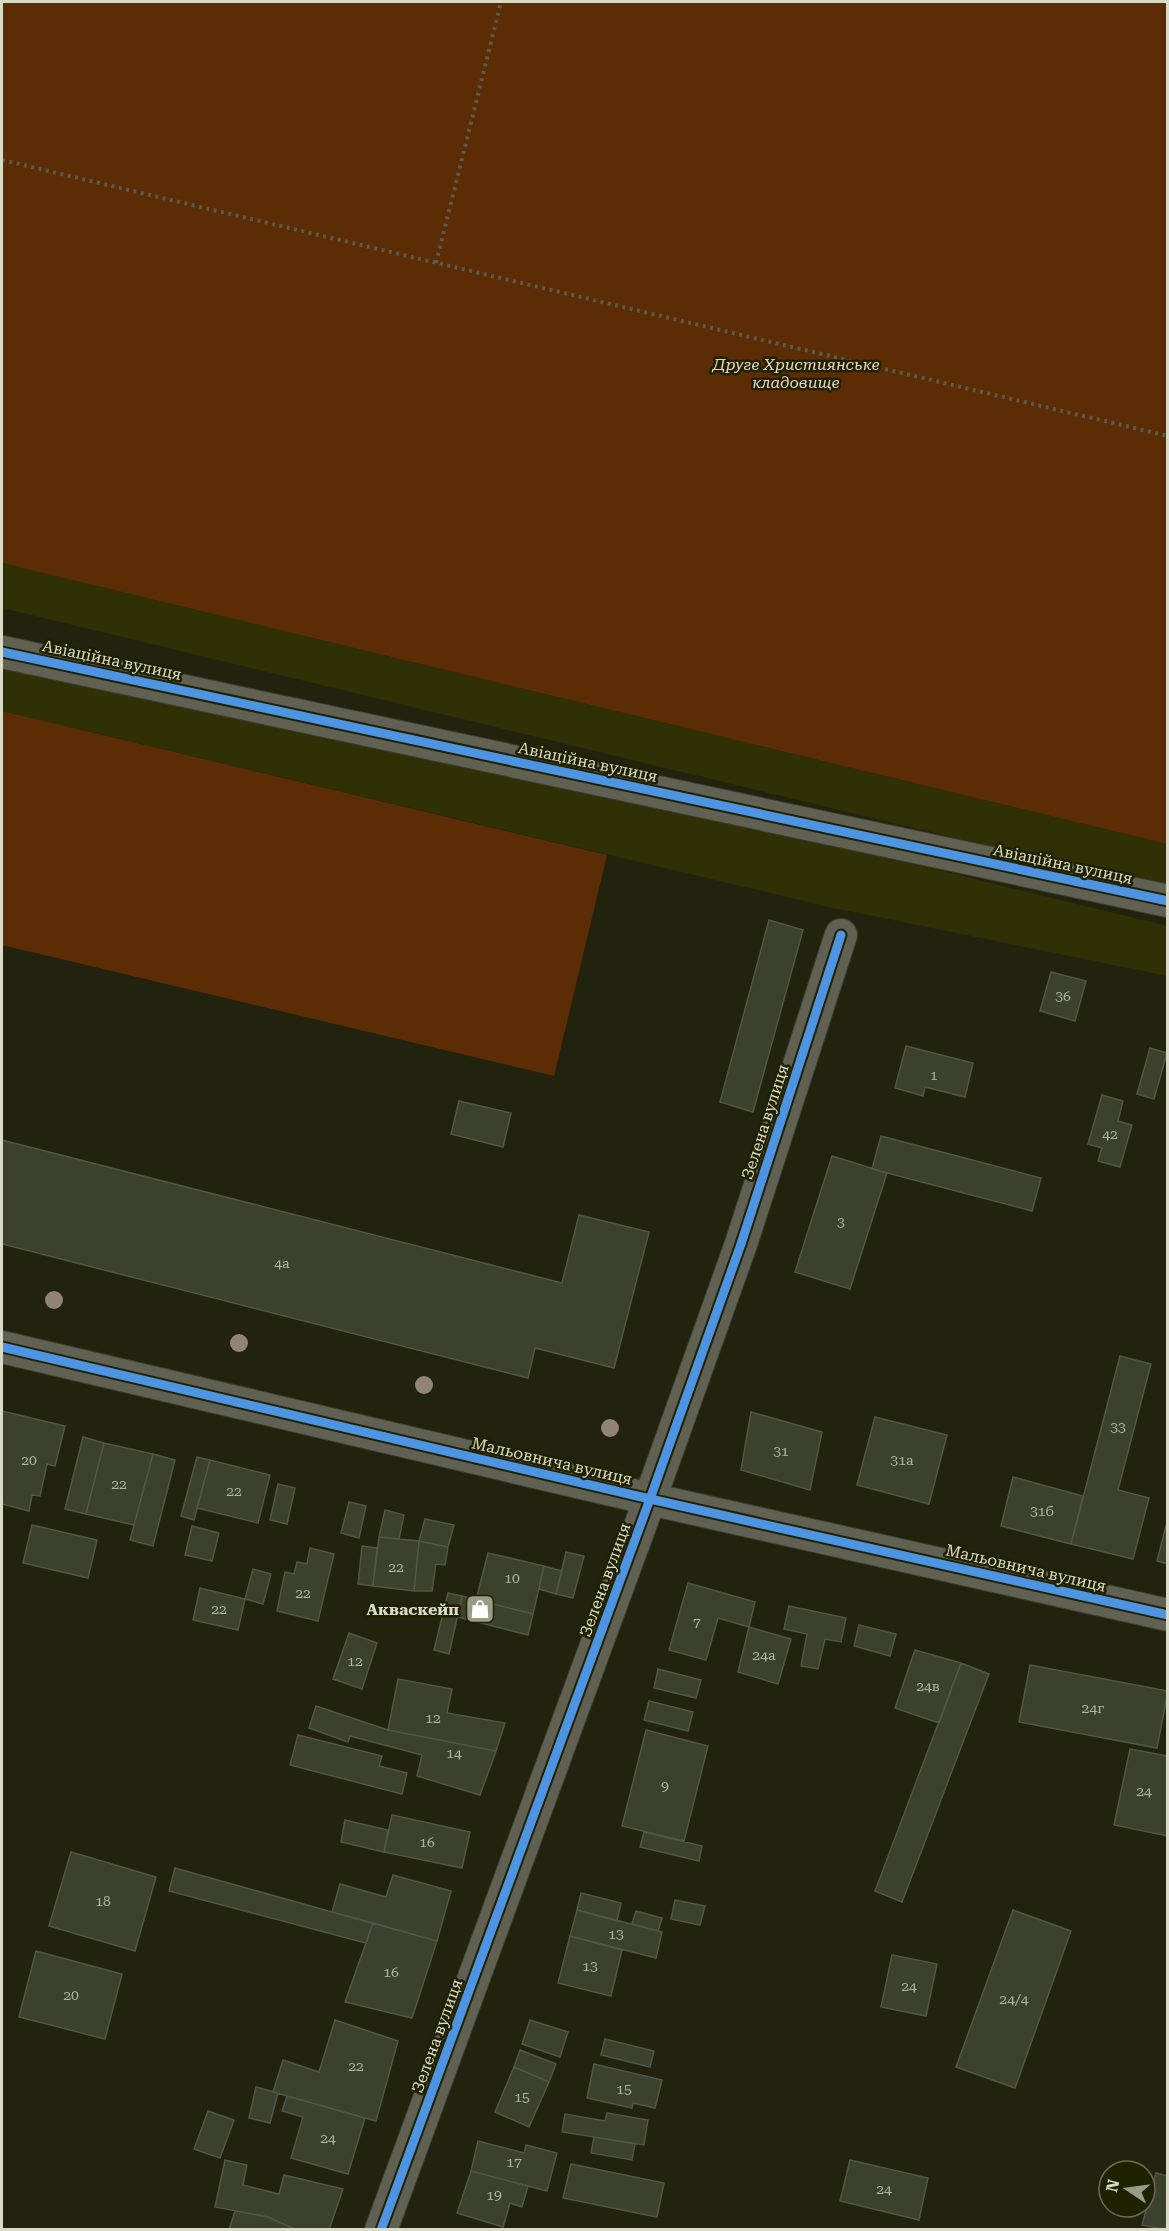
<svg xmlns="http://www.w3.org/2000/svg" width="1169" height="2231" font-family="'Roboto Serif',serif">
<rect width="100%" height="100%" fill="#22230f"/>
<path fill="#2f3005" d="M2,563l1165,281v45l-1165,-281z
M2,640l1165,286v50l-338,-69 -827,-196z"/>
<path fill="#5c2d05" d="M2,2h1165v842l-1165,-281z
M2,711l605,144 -53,221 -552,-131z"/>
<path fill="#3c412e" stroke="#515646" stroke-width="1.5" d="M769,920l34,10 -50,182 -33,-10z
M1051,972l35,9 -11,40 -35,-10z
M906,1046l67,17 -8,34 -40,-10 -2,9 -28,-8z
M1150,1048l17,5 -13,46 -17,-5z
M1102,1095l21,6 -5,20 14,4 -12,42 -22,-6 4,-13 -14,-4z
M459,1101l52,12 -8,34 -52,-13z
M881,1136l160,42 -9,33 -160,-42z
M2,1140l560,143 17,-68 70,17 -35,136 -79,-20 -7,30 -526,-134z
M832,1156l55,17 -37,116 -55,-17z
M1120,1356l31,8 -33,126 31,8 -16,61 -62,-15z
M2,1411l63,15 -10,40 -8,-2 -7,32 -8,-1 -3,16 -27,-7z
M751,1412l71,20 -12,58 -69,-20z
M875,1417l72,18 -18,69 -72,-19z
M83,1437l21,6 -18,71 -21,-5z
M104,1443l49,11 -19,71 -48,-11z
M153,1454l22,6 -22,86 -23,-6z
M197,1457l13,3 -16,60 -13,-4z
M210,1460l60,15 -12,48 -61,-15z
M1013,1477l70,19 -12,48 -70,-18z
M278,1484l17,4 -8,36 -17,-4z
M349,1502l17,4 -7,32 -18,-5z
M385,1510l19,5 -5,24 -20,-2z
M1168,1518v46l-11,-3z
M425,1519l29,6 -6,22 -29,-6z
M32,1525l65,15 -9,38 -65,-15z
M192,1526l27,7 -7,28 -27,-6z
M379,1537l40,4 -5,50 -41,-5z
M419,1541l29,6 -3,18 -9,-1 -4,27h-18z
M362,1546l15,2 -4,38 -15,-2z
M310,1548l24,6 -16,67 -41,-10 8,-39 9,2 3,-12 10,2z
M566,1552l18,4 -11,42 -17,-4z
M488,1553l56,13 -11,48 -57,-14z
M544,1566l18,5 -6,23 -17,-5z
M253,1569l18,5 -8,30 -18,-5z
M688,1583l67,19 -6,25 -31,-9 -12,42 -37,-10z
M200,1588l45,11 -7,31 -45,-10z
M448,1593l14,3 -13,58 -15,-4z
M462,1596l71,18 -5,21 -70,-18z
M789,1606l57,12 -5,24 -16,-3 -7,30 -17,-3 6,-32 -23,-5z
M859,1625l37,9 -6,22 -36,-10z
M749,1627l42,12 -13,45 -40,-12z
M349,1633l28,10 -15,46 -29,-10z
M915,1650l46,13 -22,60 -44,-15z
M961,1663l28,11 -87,228 -27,-11z
M1030,1665l138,26 -11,57 -138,-26z
M658,1669l43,11 -5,18 -42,-10z
M398,1679l54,10 -5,24 58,10 -9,28 -108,-21z
M649,1701l44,11 -5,19 -44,-11z
M316,1706l72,24 108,21 -16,44 -63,-19 5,-21 -72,-19 -2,6 -39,-14z
M646,1730l62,16 -24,95 -62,-15z
M298,1735l84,21 -3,10 28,7 -5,21 -112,-29z
M1130,1749l38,7v80l-54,-11z
M392,1815l78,17 -8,36 -78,-16z
M345,1820l43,10 -4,22 -43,-10z
M644,1832l58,14 -3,15 -59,-14z
M71,1852l85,25 -21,74 -86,-25z
M175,1868l157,44 41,11 -7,20 -197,-52z
M393,1875l58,16 -14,50 -105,-29 8,-28 46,13z
M581,1893l40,10 -4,18 -40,-11z
M675,1900l30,6 -5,19 -29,-6z
M577,1910l85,22 -6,26 -86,-22z
M1013,1910l58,21 -56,157 -59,-21z
M636,1911l26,7 -4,13 -26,-7z
M373,1923l64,18 -25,77 -67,-16z
M570,1936l52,14 -11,46 -53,-13z
M36,1951l86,23 -17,65 -86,-22z
M892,1955l45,9 -11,52 -45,-9z
M335,2020l63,21 -22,80 -103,-29 10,-32 36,12z
M530,2020l38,12 -8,25 -38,-13z
M605,2039l49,12 -4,16 -49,-12z
M520,2050l36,14 -7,18 -35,-15z
M594,2064l68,16 -7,28 -22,-5 -1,5 -45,-10z
M514,2067l35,15 -20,45 -34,-15z
M256,2087l22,6 -8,30 -21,-5z
M287,2096l78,22 -17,56 -57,-16 12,-41 -21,-6z
M208,2111l26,9 -14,38 -26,-9z
M607,2113l41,7 -4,25 -82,-13 3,-18 40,7z
M594,2137l41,7 -3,16 -41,-7z
M478,2141l46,12 2,-8 31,8 -10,38 -76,-20z
M225,2160l22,5 -4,20 36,9 5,-19 59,14 -14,41h-32l-29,-13 -53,-10z
M850,2160l78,18 -9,42 -79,-19z
M571,2164l93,19 -7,34 -94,-19z
M471,2171l57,15 -6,21 -12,-4 -7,24 -46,-14z
M1156,2173l12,3v54l-26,-5z
M235,2211l33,6 29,13h-68z"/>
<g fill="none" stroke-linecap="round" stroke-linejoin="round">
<g stroke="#3d3e30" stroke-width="34">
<path id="minor" d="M2,652l1166,249
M2,1347l648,152 518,116
M381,2230l269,-731 91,-255 100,-309"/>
</g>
<path stroke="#5a5b4e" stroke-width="4" stroke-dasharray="3 4.5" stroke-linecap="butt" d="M2,160l1166,276
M436,263l65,-261"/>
<use href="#minor" stroke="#606153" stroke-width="32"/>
<g stroke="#202100" stroke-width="13">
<path id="cycleway" d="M2,652l1166,249
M2,1347l648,152 518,116
M381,2230l269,-731 91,-255 100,-309"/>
</g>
<use href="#cycleway" stroke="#4d94e3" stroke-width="9"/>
</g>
<g fill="#928474">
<circle cx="54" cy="1300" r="9"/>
<circle cx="239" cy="1343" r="9"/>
<circle cx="424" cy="1385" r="9"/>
<circle cx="610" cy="1428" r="9"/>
</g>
<defs>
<g id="shop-square" transform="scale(1.5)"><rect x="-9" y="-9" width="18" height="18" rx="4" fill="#999b87" stroke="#202100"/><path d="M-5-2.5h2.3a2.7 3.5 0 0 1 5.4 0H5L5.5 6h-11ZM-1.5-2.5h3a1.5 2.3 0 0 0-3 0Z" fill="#fff"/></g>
</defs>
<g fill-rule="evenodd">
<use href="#shop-square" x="480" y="1609"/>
</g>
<g text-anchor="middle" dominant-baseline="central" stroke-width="5" stroke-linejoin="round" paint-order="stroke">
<g font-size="14" fill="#b2b4a1">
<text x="1063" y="996">36</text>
<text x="934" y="1075">1</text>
<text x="1110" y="1134">42</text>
<text x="841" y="1222">3</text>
<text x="282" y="1263">4а</text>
<text x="1118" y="1427">33</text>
<text x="781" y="1451">31</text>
<text x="29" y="1460">20</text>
<text x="902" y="1460">31а</text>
<text x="119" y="1484">22</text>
<text x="234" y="1491">22</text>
<text x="1042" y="1511">31б</text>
<text x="396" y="1567">22</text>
<text x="512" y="1578">10</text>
<text x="303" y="1593">22</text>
<text x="219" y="1609">22</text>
<text x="697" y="1622">7</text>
<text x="764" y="1655">24а</text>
<text x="355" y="1661">12</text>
<text x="928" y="1686">24в</text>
<text x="1093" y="1708">24г</text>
<text x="433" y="1718">12</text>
<text x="454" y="1753">14</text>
<text x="665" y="1786">9</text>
<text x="1144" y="1791">24</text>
<text x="427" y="1842">16</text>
<text x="103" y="1901">18</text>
<text x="616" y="1934">13</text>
<text x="590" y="1966">13</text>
<text x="391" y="1972">16</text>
<text x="909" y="1986">24</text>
<text x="71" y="1995">20</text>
<text x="1014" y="1999">24/4</text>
<text x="356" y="2066">22</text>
<text x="624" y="2089">15</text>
<text x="522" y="2097">15</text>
<text x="328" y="2138">24</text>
<text x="514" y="2162">17</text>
<text x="884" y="2189">24</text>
<text x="494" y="2195">19</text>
</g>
<g font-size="16" font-style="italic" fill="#edd4c6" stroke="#202100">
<text x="796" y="364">Друге Християнське<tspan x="796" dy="18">кладовище</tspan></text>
</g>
<g font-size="16" fill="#d9dbc7" stroke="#202100">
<text transform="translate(112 660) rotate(12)">Авіаційна вулиця</text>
<text transform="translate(588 762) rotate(12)">Авіаційна вулиця</text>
<text transform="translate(1063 864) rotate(12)">Авіаційна вулиця</text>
<text transform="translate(765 1122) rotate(-72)">Зелена вулиця</text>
<text transform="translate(552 1461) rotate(13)">Мальовнича вулиця</text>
<text transform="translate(1026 1568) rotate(13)">Мальовнича вулиця</text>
<text transform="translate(605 1580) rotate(-70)">Зелена вулиця</text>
<text transform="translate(437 2036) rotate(-70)">Зелена вулиця</text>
</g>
<g font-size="16" font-weight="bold" fill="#d9dbc7" stroke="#202100" text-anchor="end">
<text x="459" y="1609">Акваскейп</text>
</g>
</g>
<rect width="1169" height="2231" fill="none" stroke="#d9dbc7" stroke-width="6"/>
<g transform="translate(1127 2189) rotate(283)"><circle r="28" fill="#202100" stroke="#6a6b50" stroke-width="1.5"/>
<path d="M0-4.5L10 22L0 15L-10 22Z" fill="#999b87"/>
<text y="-9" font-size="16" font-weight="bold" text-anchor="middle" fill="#d9dbc7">N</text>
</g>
</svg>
